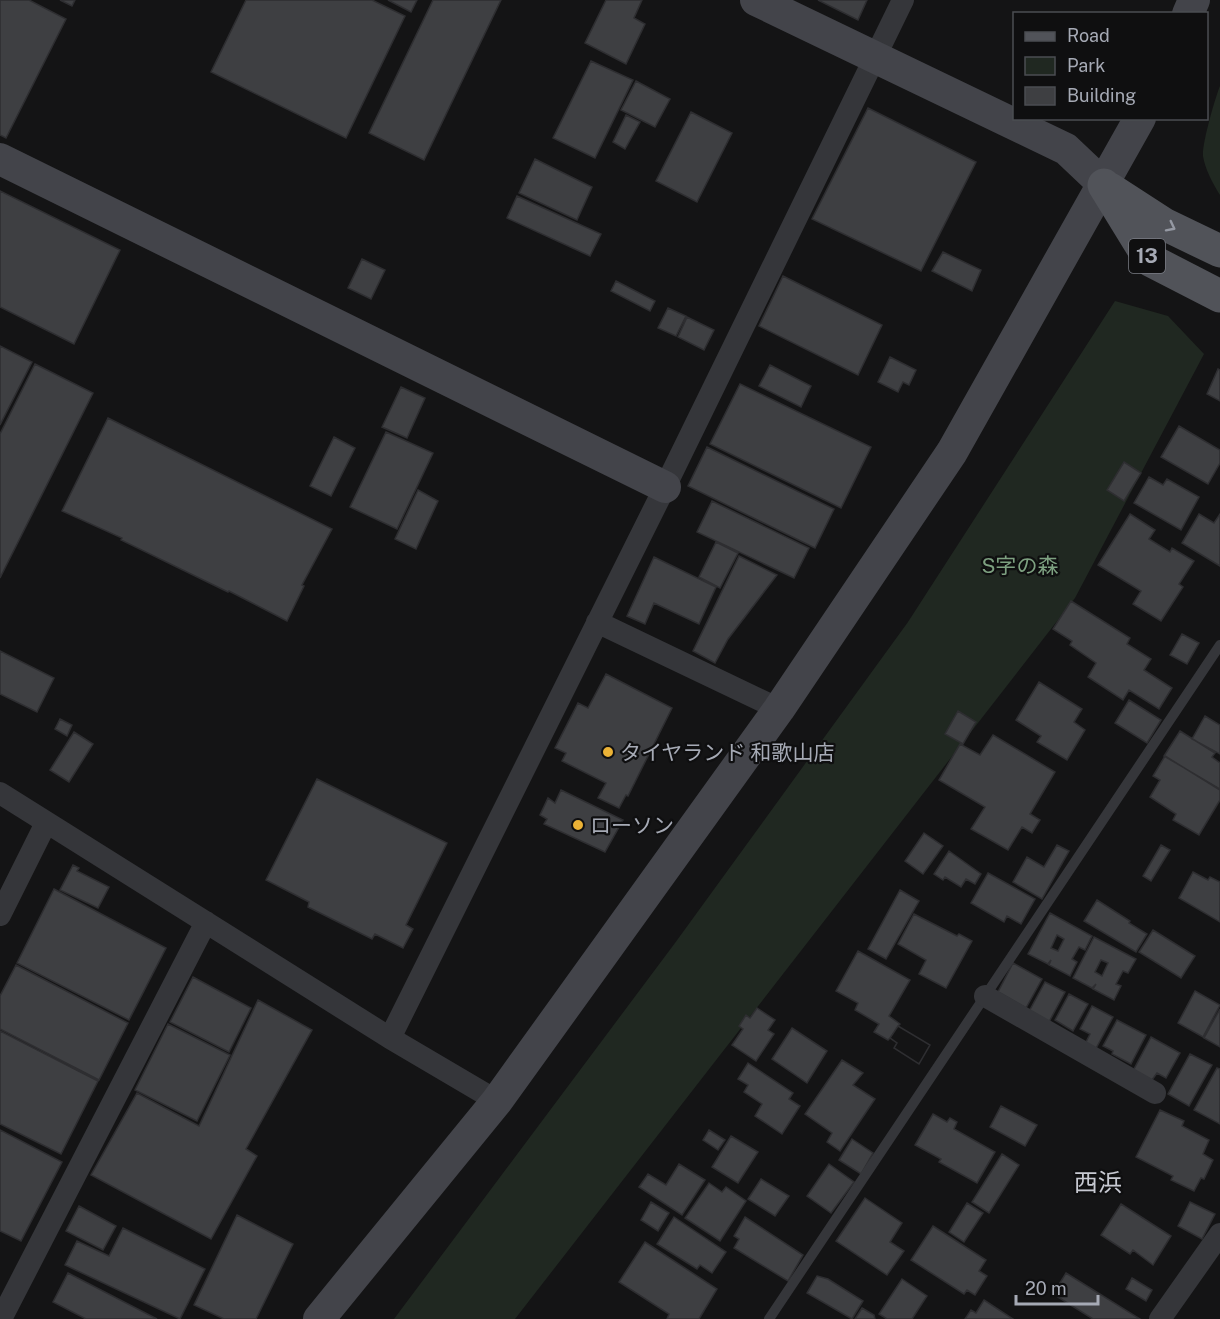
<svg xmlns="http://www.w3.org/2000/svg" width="1220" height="1319" font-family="'Public Sans','Noto Sans JP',sans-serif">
<rect width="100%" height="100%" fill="#141415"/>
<path fill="#202821" d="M1220,86v109c-7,-11 -15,-26 -17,-39 -1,-12 12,-58 17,-70z
M1115,301l53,15 36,38 -129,244 -560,721h-121l281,-376 233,-321z"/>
<path fill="#3e3f42" stroke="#2e2e31" stroke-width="1.5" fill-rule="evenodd" d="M0,0h29l37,19 -60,119 -6,-3z
M60,0h15l-3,6z
M246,0h126l33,16 -59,122 -135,-66z
M388,0h29l-6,12z
M433,0h68l-77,160 -55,-27z
M606,0h36l-8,18 11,6 -19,40 -41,-21z
M818,0h49l-9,20z
M591,61l42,19 -38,78 -42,-20z
M636,81l34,18 -15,28 -34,-17z
M868,108l108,54 -55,109 -109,-52z
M691,112l41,21 -35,69 -41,-21z
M626,115l14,7 -15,27 -12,-7z
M535,159l57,28 -15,33 -58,-27z
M0,191l120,59 -46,94 -74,-37z
M517,196l84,38 -11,22 -83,-38z
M943,252l38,18 -9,21 -40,-20z
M362,259l23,11 -14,29 -23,-11z
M783,276l99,49 -24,50 -99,-49z
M616,281l39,20 -5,10 -39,-20z
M668,308l18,8 -10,20 -18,-8z
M687,317l27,13 -10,20 -26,-13z
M0,346l32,16 -32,63z
M890,357l26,13 -7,15 -6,-3 -5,10 -20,-10z
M35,364l58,29 -93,185v-144z
M770,365l41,21 -10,21 -42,-21z
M1218,369l2,1v31l-13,-7z
M740,384l131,63 -30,61 -131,-64z
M401,387l24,11 -18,40 -25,-11z
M108,418l224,111 -30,56 2,1 -17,35 -58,-30 -1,1 -107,-52 1,-2 -60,-27z
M1179,426l41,24v13l-12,21 -47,-27z
M386,432l47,21 -36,76 -47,-22z
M334,437l21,11 -24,48 -21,-10z
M707,447l127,62 -19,39 -127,-62z
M1124,462l17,11 -17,28 -17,-11z
M1149,477l14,8 4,-6 32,18 -18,33 -47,-27z
M418,490l20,11 -22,48 -21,-10z
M712,501l97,47 -15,30 -97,-46z
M1130,514l25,16 -6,9 21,13 2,-4 22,13 -15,23 4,3 -22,34 -28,-17 8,-13 -43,-26z
M1199,514l15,9 6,-9v52l-38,-23z
M716,542l22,11 -18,35 -21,-11z
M739,556l38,19 -49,64 -13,24 -22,-12z
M654,557l62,30 -17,37 -45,-21 -9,21 -18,-8z
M1071,601l59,37 -3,6 24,15 -7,11 28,18 -13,21 -30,-19 -6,10 -35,-23 8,-14 -26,-18 2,-4 -19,-12z
M1182,634l17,9 -12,21 -17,-9z
M0,651l54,27 -17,34 -37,-18z
M606,674l66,34 -44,88 -2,-1 -7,13 -21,-10 8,-15 -44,-22 4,-8 -11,-5 23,-45 10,5z
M1039,682l43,27 -8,13 11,8 -18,30 -30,-18 4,-6 -25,-16z
M1129,700l32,20 -14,23 -32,-20z
M958,711l18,11 -13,22 -18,-10z
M1205,716l15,9v29l-28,-15z
M60,719l12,6 -5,11 -12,-7z
M1180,731l35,22 -3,4 8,6v26l-56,-33z
M74,732l19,12 -24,38 -19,-12z
M993,735l62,37 -25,42 10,6 -8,13 -10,-6 -14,23 -37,-21 14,-22 -46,-27 21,-36 20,11z
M1165,756l55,34v10l-21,35 -26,-15 3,-6 -26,-17 10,-17 -7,-4z
M317,779l130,64 -41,82 7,4 -10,19 -28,-14 -3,5 -64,-32 1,-5 -43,-22z
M561,790l62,30 -18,32 -61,-28 3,-5 -7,-4 8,-17 7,5z
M924,833l19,13 -20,28 -18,-13z
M1057,845l12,6 -27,48 -29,-17 14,-25 17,10z
M1161,845l9,5 -19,31 -8,-5z
M949,851l32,23 -6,10 -9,-5 -5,8 -16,-10 -2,3 -9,-6z
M73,865l6,3 -2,3 32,16 -11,21 -38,-18z
M1193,872l15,8 2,-3 10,5v40l-41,-24z
M988,873l47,26 -14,25 -14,-8 -3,6 -33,-19z
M54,889l112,59 -37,72 -112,-57z
M900,890l19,11 -33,58 -18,-10z
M1097,900l33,21 -1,2 18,11 -11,18 -52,-31z
M1050,913l42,23 -7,14 -6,-3 -7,12 5,3 -7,14 -21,-11 2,-5 -3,4 -20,-10zM1057,935l7,4 -6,12 -7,-3z
M914,914l43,22 2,-2 13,7 -26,47 -27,-14 7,-14 -28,-16z
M1153,930l42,26 -14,22 -42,-26z
M1094,937l42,22 -8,14 -5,-2 -7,13 5,2 -7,14 -21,-11 3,-5 -4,4 -19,-10zM1101,960l7,3 -6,13 -7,-4z
M858,951l52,29 -21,36 11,8 -2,2 32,19 -11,19 -25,-16 3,-5 -7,-5 -2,2 -14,-8 5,-8 -24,-14 3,-7 -22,-12z
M1013,963l29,16 -16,29 -28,-16z
M16,965l112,58 -29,57 -99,-51v-33z
M193,977l58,31 -22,44 -59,-30z
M1045,982l20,10 -16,30 -23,-5z
M1195,991l25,14 -17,32 -25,-14z
M1069,994l19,10 -15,27 -18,-11z
M258,1000l54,30 -66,119 11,7 -46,83 -120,-64 46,-82 62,33z
M1092,1006l21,11 -19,35 -10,-6 6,-12 -10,-5z
M757,1008l18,12 -7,10 6,4 -18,27 -24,-16 11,-16 -4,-3 7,-11 4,3z
M1220,1009v38l-16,-9z
M1117,1020l29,15 -15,29 -19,-10 1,-3 -10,-5z
M168,1024l62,31 -33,66 -62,-31z
M898,1026l32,19 -11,19 -25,-16 3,-5 -7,-5z
M792,1028l35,23 -20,32 -35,-24z
M0,1031l98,50 -37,73 -61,-30z
M1151,1037l29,16 -14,25 -9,-5 -5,7 -19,-9z
M1190,1054l22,11 -23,41 -21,-12z
M842,1060l21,13 -10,12 22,14 -35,52 -13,-9 5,-9 -27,-19z
M748,1063l45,30 -4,6 11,7 -18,28 -27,-18 7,-12 -18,-12 4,-7 -10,-6z
M1217,1068l3,1v55l-26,-14z
M1001,1106l36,19 -12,21 -35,-19z
M1160,1110l24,11 -2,5 27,14 -6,14 10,6 -9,19 -3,-1 -7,13 -23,-11 2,-4 -37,-19z
M933,1114l14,8 3,-4 7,4 -3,7 41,23 -18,31 -38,-21 2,-3 -26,-14z
M0,1130l62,32 -41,79 -21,-10z
M709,1130l16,10 -7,10 -15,-10z
M731,1136l27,16 -20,31 -26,-16z
M852,1139l21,14 -12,21 -22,-14z
M1002,1154l17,11 -30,48 -17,-11z
M679,1164l26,16 -23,35 -43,-28 9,-13 18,11z
M829,1164l25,18 -23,31 -24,-17z
M761,1179l28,17 -14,20 -27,-17z
M709,1183l13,9 4,-5 20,14 -26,40 -35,-23z
M865,1198l37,25 -12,19 14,9 -17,24 -51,-34z
M651,1202l18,11 -11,18 -17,-11z
M1190,1202l25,12 -13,25 -24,-13z
M967,1203l16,10 -19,29 -15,-10z
M1121,1204l50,32 -18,29 -20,-15 -3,4 -29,-19z
M79,1206l37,20 -13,24 -37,-19z
M237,1215l56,29 -37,75h-32l-30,-14z
M674,1217l52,35 -14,21 -12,-8 -3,4 -40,-25z
M745,1217l58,38 -15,26 -54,-33 5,-9 -5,-3z
M933,1226l53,34 -7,11 8,5 -12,19 -8,-5 -3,4 -53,-34z
M123,1228l82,41 -25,50 -115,-54 12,-24 32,15z
M645,1242l72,47 -18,30h-32l2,-5 -50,-32z
M68,1273l89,46h-71l-33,-17z
M1066,1273l74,46h-47l-40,-25z
M817,1276l11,3 35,22 -11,18 -45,-26z
M1132,1278l20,12 -6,11 -20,-12z
M902,1279l25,17 -15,23h-25l-8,-5z
M984,1300l29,19h-48l6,-9 5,3z
M862,1308l12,7 1,4h-20z"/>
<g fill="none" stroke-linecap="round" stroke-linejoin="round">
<path stroke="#35363a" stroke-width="10" d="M769,1319l451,-674"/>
<path stroke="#35363a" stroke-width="22" d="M597,622l182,87
M0,793l390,245 107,63
M0,915l46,-92
M985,996l170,97
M390,1038l275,-551 238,-487
M1,1319l205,-397
M1160,1319l60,-85"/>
<path stroke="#43444a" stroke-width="32" d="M756,0l310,149 38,36
M1188,14l6,-14
M0,159l665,328
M319,1319l178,-218 282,-392 173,-257 188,-334"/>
<path stroke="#515359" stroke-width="33" d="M1104,185l46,75 70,36
M1110,189l54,35 56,27"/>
</g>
<defs><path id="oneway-chevron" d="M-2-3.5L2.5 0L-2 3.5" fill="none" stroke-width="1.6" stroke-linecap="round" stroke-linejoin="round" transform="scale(1.5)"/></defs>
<use stroke="#9599a3" href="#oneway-chevron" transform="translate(1171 227) rotate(27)"/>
<g fill="#ebb236" stroke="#0f0f10" stroke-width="2">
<circle cx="608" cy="752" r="6"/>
<circle cx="578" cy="825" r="6"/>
</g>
<g text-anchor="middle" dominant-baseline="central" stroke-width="4.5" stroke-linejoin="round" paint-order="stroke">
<rect fill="#0f0f10" stroke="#797c84" stroke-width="1.5" x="1129" y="239" width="36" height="34" rx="4.5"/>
<g font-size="20" font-weight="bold" fill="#a6aab5">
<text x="1147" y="256">13</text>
</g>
<g font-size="21" fill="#7da080" stroke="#0f0f10">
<text x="1020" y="565">S字の森</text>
</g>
<g font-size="21" fill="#a6aab5" stroke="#0f0f10" text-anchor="start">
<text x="620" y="752">タイヤランド 和歌山店</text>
<text x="590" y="825">ローソン</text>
</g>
<g font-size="24" fill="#c7c9d1" stroke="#0f0f10">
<text x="1098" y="1182">西浜</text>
</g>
</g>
<rect x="1013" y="12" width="195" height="108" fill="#0f0f10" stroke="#4b4d52" stroke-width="1.5"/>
<rect x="1025" y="32" width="30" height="9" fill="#515359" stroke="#4b4d52" stroke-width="1.5"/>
<text x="1067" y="42" font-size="18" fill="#a6aab5">Road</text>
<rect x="1025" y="57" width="30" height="18" fill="#202821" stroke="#4b4d52" stroke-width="1.5"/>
<text x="1067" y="72" font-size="18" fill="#a6aab5">Park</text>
<rect x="1025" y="87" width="30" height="18" fill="#3e3f42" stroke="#4b4d52" stroke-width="1.5"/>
<text x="1067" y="102" font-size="18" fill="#a6aab5">Building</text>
<path d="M1016 1295v9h82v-9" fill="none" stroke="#a6aab5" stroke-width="3"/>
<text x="1025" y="1295" font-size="18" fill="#a6aab5" stroke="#0f0f10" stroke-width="4.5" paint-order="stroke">20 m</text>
</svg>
